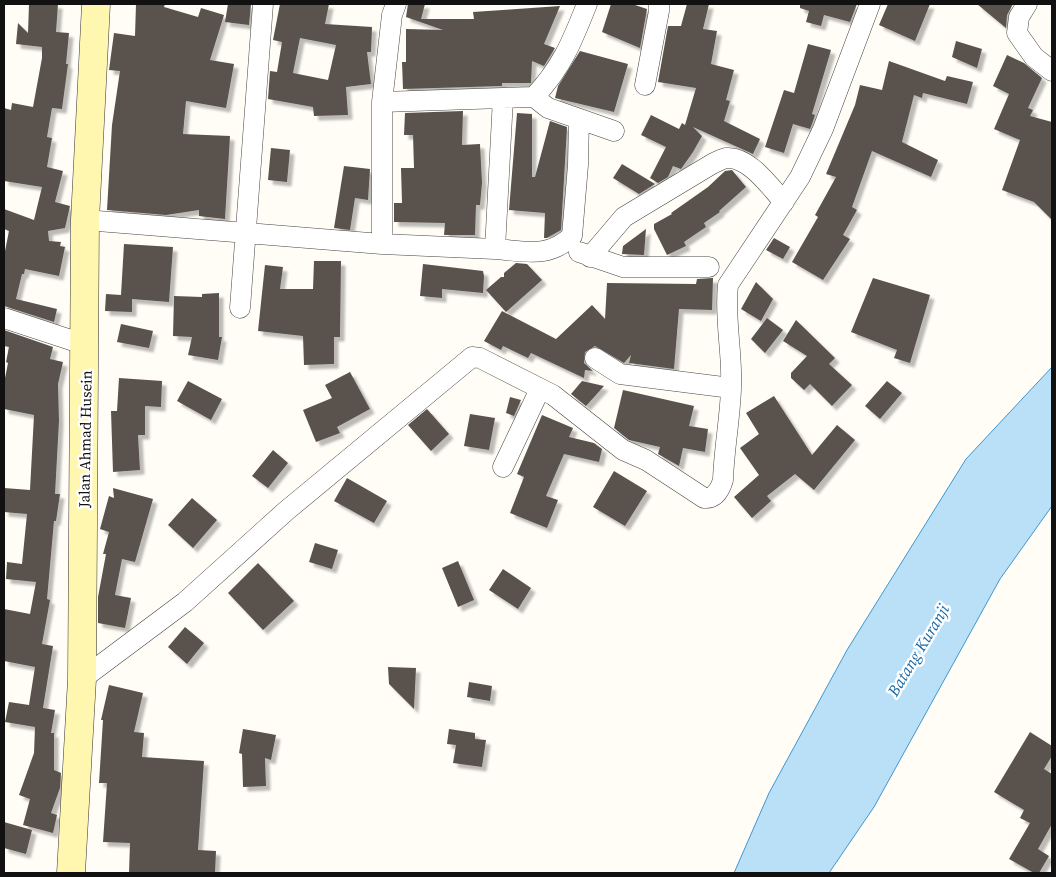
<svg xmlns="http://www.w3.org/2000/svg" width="1056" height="877" font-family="'Source Serif 4',serif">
<defs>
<filter id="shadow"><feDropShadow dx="4.5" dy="4.5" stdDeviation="1" flood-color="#0004"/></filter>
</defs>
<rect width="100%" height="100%" fill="#fffdf5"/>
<path fill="#b9e0f7" stroke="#3f96cf" d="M1052,367v139l-52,73 -126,228 -45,66h-95l35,-80 78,-143 119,-191z"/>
<path fill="#5a524d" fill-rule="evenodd" filter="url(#shadow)" d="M29,4h29l-2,28 13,1 -3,31h2l-6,45 -10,-1 -5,29 5,1 -5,29 16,4 -8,31 15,4 -5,22 -17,3 1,10 12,1 -1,4 5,1 -6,29 -34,-7 -1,5h-2l-6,25 41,10 -3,13 -50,-16v-50l5,-25 -5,-2v-20l30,11 8,-33 -38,-6v-73l7,2 1,-7 21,4 9,-49v-11l-26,-3 2,-21 10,10z
M136,4h29l-1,3 34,10 3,-9 23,7 -14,45 24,4 -8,44 -40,-7 -3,33 47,2 -5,83 -26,-3v-6l-33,5 -59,-5 5,-85 8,-54 -11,-1 5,-37 21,3z
M228,4h23l-2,21 -24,-3z
M280,4h49l-4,20 47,3 -1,25h-4l4,32 -25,3 2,28 -34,1 -1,-9 -45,-8 2,-28 7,1 5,-30 -9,-2zM300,38l36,7 -8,35 -35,-7z
M408,4h17l-4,15h53l-1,-7 87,-6 -16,38 11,4 -11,18 -12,-5 -1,22h-29v3l-99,3 -1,-27h4v-33l37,1 -37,-13z
M611,4h21l15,5 -7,39 -38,-16z
M687,4h22l-6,25 14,2 -6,33 23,6 -8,30 4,1 -6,20 36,18 -7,15 -60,-27 9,9 -9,16 -12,17 -8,-3 -5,11 -10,6 -8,-5 16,-31 -25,-12 10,-20 28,14 3,-6 3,2 11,-37 -38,-6 10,-56h13z
M800,4h57l-7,18 -26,-7 -3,11 -15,-4 3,-11 -9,-3z
M888,4h42l-15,37 -36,-16z
M977,4h36l-6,11 -1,13z
M956,41l26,8 -5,19 -25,-11z
M808,44l23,6 -19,64 3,1 -3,9 -2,5 -17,-5 -9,29 -19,-6 19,-57 10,3z
M580,51l48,13 -14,48 -59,-14 3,-12z
M1007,55l17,8 18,15 -14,30 5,2 -3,6 22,6v98l-18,-18 -32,-12 18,-50 -26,-11 15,-35 -16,-8z
M889,61l56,20 2,-5 26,6 -6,22 -44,-11 -1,5 -8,-3 -12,47 36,18 -7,17 -59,-26 -20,56 5,3 -14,25 7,4 -27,41 -31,-18 26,-45 -3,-2 21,-38 -10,-3 29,-69 5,-20 22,5z
M463,111l-1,34 18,-1 2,39 -2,22h-4l-1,30h-31l1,-12 -51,-1v-19h8l-1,-35h13l-1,-33h-9l1,-22z
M517,113l15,1v63h3l15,-56 17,6 -6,103 -14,8h-3l1,-25 -36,-3z
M271,148l19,2 -3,32 -19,-2z
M622,164l33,20 -16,10 -26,-16z
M344,166l26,3 -2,31 -13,-2 -5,32 -16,-2z
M732,170l14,17 -27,24 1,1 -16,11 2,4 -22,15 2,4 -19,9 -13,-26v-5l18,-10 -1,-1 37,-26 17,-16z
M646,229l-2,26 -22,-1 1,-8z
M774,238l16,9 -7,12 -17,-9z
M124,244l49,3 -4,55 -37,-3v13l-27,-1 1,-17 15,1z
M314,261h27l-1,76h-6v27l-30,1 -1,-29 -45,-5 7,-66 18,2 -3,22h33z
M516,263l11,1 15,16 -36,32 -20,-22 15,-13h3v-4z
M423,264l60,7 1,5 -1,17 -41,-4v9l-22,-2z
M713,278l-1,32 -33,-1 -5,60 -45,-6 2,-8 -7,8 -29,-17 -10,6 -1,11 9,8 -8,-1 -1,8 -53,-25 -3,5 -25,-12 -2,4 -17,-9 18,-30 54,28 36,-34 13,14 2,-36 89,1 1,-5z
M873,278l57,17 -20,68 -16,-5 3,-8 -46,-18z
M756,282l17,17 -12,22 -20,-12z
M219,293v44h3l-4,23 -30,-5 4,-18 -19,-1 1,-40 28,1v-3z
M767,318l16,12 -18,23 -14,-14z
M796,320l39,38 -6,6 23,21 -20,21 -22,-22 -6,6 -13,-12v-5l16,-17 -24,-15z
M121,324l32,7 -4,17 -32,-6z
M4,330l49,17 -3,12 13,3 -5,22 1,37 -4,73h5l-4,27h-2l-7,78 3,1 -8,44 11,2 -10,62 12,2 -4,23h3v37l7,3 -1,15 -9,25 6,2 -4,18 -30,-8 7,-26 -11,-4 15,-42 1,-26 -30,-5 4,-20 20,3 6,-38 -31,-6v-52l26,5 6,-32 -30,-3 1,-17 15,2 5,-50 -23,-2v-24l26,2 4,-75 -30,-6v-26l4,-20 -2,-1 3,-15 -5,-1z
M350,372l20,37 -33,18 3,6 -24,9 -13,-32 29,-12 -7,-13z
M119,378l43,3 -1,26 -16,-1v29h-7l2,35 -27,2 -2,-61h6z
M188,381l34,18 -11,21 -34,-19z
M582,381l22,5 -18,20 -15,-12z
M887,381l15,12 -22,26 -15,-13z
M623,390l71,16 -5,20 19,3 -3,23 -22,-4 -4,18 -21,-12 2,-7 -31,-7 -15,-12z
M774,396l38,59 25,-30 18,15 -41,50 -19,-16 -28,22 4,5 -19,17 -18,-21 25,-22 -19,-27 19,-14 -13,-21z
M510,397l11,3 -7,16 -8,-3z
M427,409l22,25 -18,17 -23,-26z
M470,414l25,4 -6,32 -25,-4z
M542,415l31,13 -4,9 25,6 8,6 -3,13 -35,-8 -18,42 12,4 -11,28 -37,-15 14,-36 -7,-3z
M273,450l15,13 -20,25 -16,-12z
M614,471l33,20 -22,35 -32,-19z
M347,478l40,23 -13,22 -40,-22z
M113,488l40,11 -18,63 -13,-3 -7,36 16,3 -6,30 -27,-5v-26l8,-43h-3l6,-22 -9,-3 9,-33 5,2z
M192,498l25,22 -24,28 -25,-23z
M315,543l23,7 -6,19 -23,-7z
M458,561l16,39 -16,7 -16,-39z
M258,563l36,38 -31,29 -35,-37z
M503,569l28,19 -13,21 -29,-19z
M185,627l19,16 -17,21 -19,-17z
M388,667l28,1 -2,41 -25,-25z
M469,682l23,4 -2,15 -23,-4z
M109,685l34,8 -9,39 10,1 -2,24 62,4 -6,89 18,1 -1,22h-86l1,-30 -27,-1 4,-59h-8l4,-63h-2z
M243,729l33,6 -5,25 -6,-2 1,28 -23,1 -1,-33 -3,-1z
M449,729l26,4v6l11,1 -4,27 -29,-4 3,-18 -9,-1z
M1030,732l22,14v10l-8,13 8,5v50l-14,25 11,7 -10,17h-5l-25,-14 21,-36 -10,-5 4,-8 -30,-18z
M4,822l28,8 -6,24 -22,-6z"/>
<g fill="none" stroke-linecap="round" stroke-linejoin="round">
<g stroke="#444" stroke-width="21">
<path id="street" d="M1027,4l-8,13 -2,16 17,24 18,14
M645,85l14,-74v-7
M534,97l14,11 66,23
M382,102l121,-4
M85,220l297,24 113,5 8,-151 31,-1c28,-30 38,-55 53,-93
M382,244v-142l10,-87 4,-11
M495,249c30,2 53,10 77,-13l6,-71 1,-46
M579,252l44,15h86
M590,257l34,-40 88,-53c4,-2 10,-5 14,-6 23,-2 44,29 58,44
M240,308l23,-304
M4,318l82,27
M595,358l25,16 111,14
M503,467l37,-78
M82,679l103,-77 101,-91 186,-154 8,1 73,37 70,55 23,10 58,38c11,1 16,-8 19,-18 1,-31 7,-61 8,-91 2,-35 -7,-70 -3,-104l72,-108 23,-48 47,-125"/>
</g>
<g stroke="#333" stroke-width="29">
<path id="secondary" d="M71,873l11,-194 3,-459 11,-216"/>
</g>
<use href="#street" stroke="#fff" stroke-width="20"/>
<use href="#secondary" stroke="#fff6b0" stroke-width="28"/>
</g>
<g text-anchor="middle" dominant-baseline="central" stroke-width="5" stroke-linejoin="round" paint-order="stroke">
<g font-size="15" fill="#111" stroke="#fff">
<text transform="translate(85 439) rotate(-89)">Jalan Ahmad Husein</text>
</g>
<g font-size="16" font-style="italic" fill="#1768a6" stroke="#fff">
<text transform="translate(918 650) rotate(-59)">Batang Kuranji</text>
</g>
</g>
<rect width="1056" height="877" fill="none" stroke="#111111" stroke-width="10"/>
</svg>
